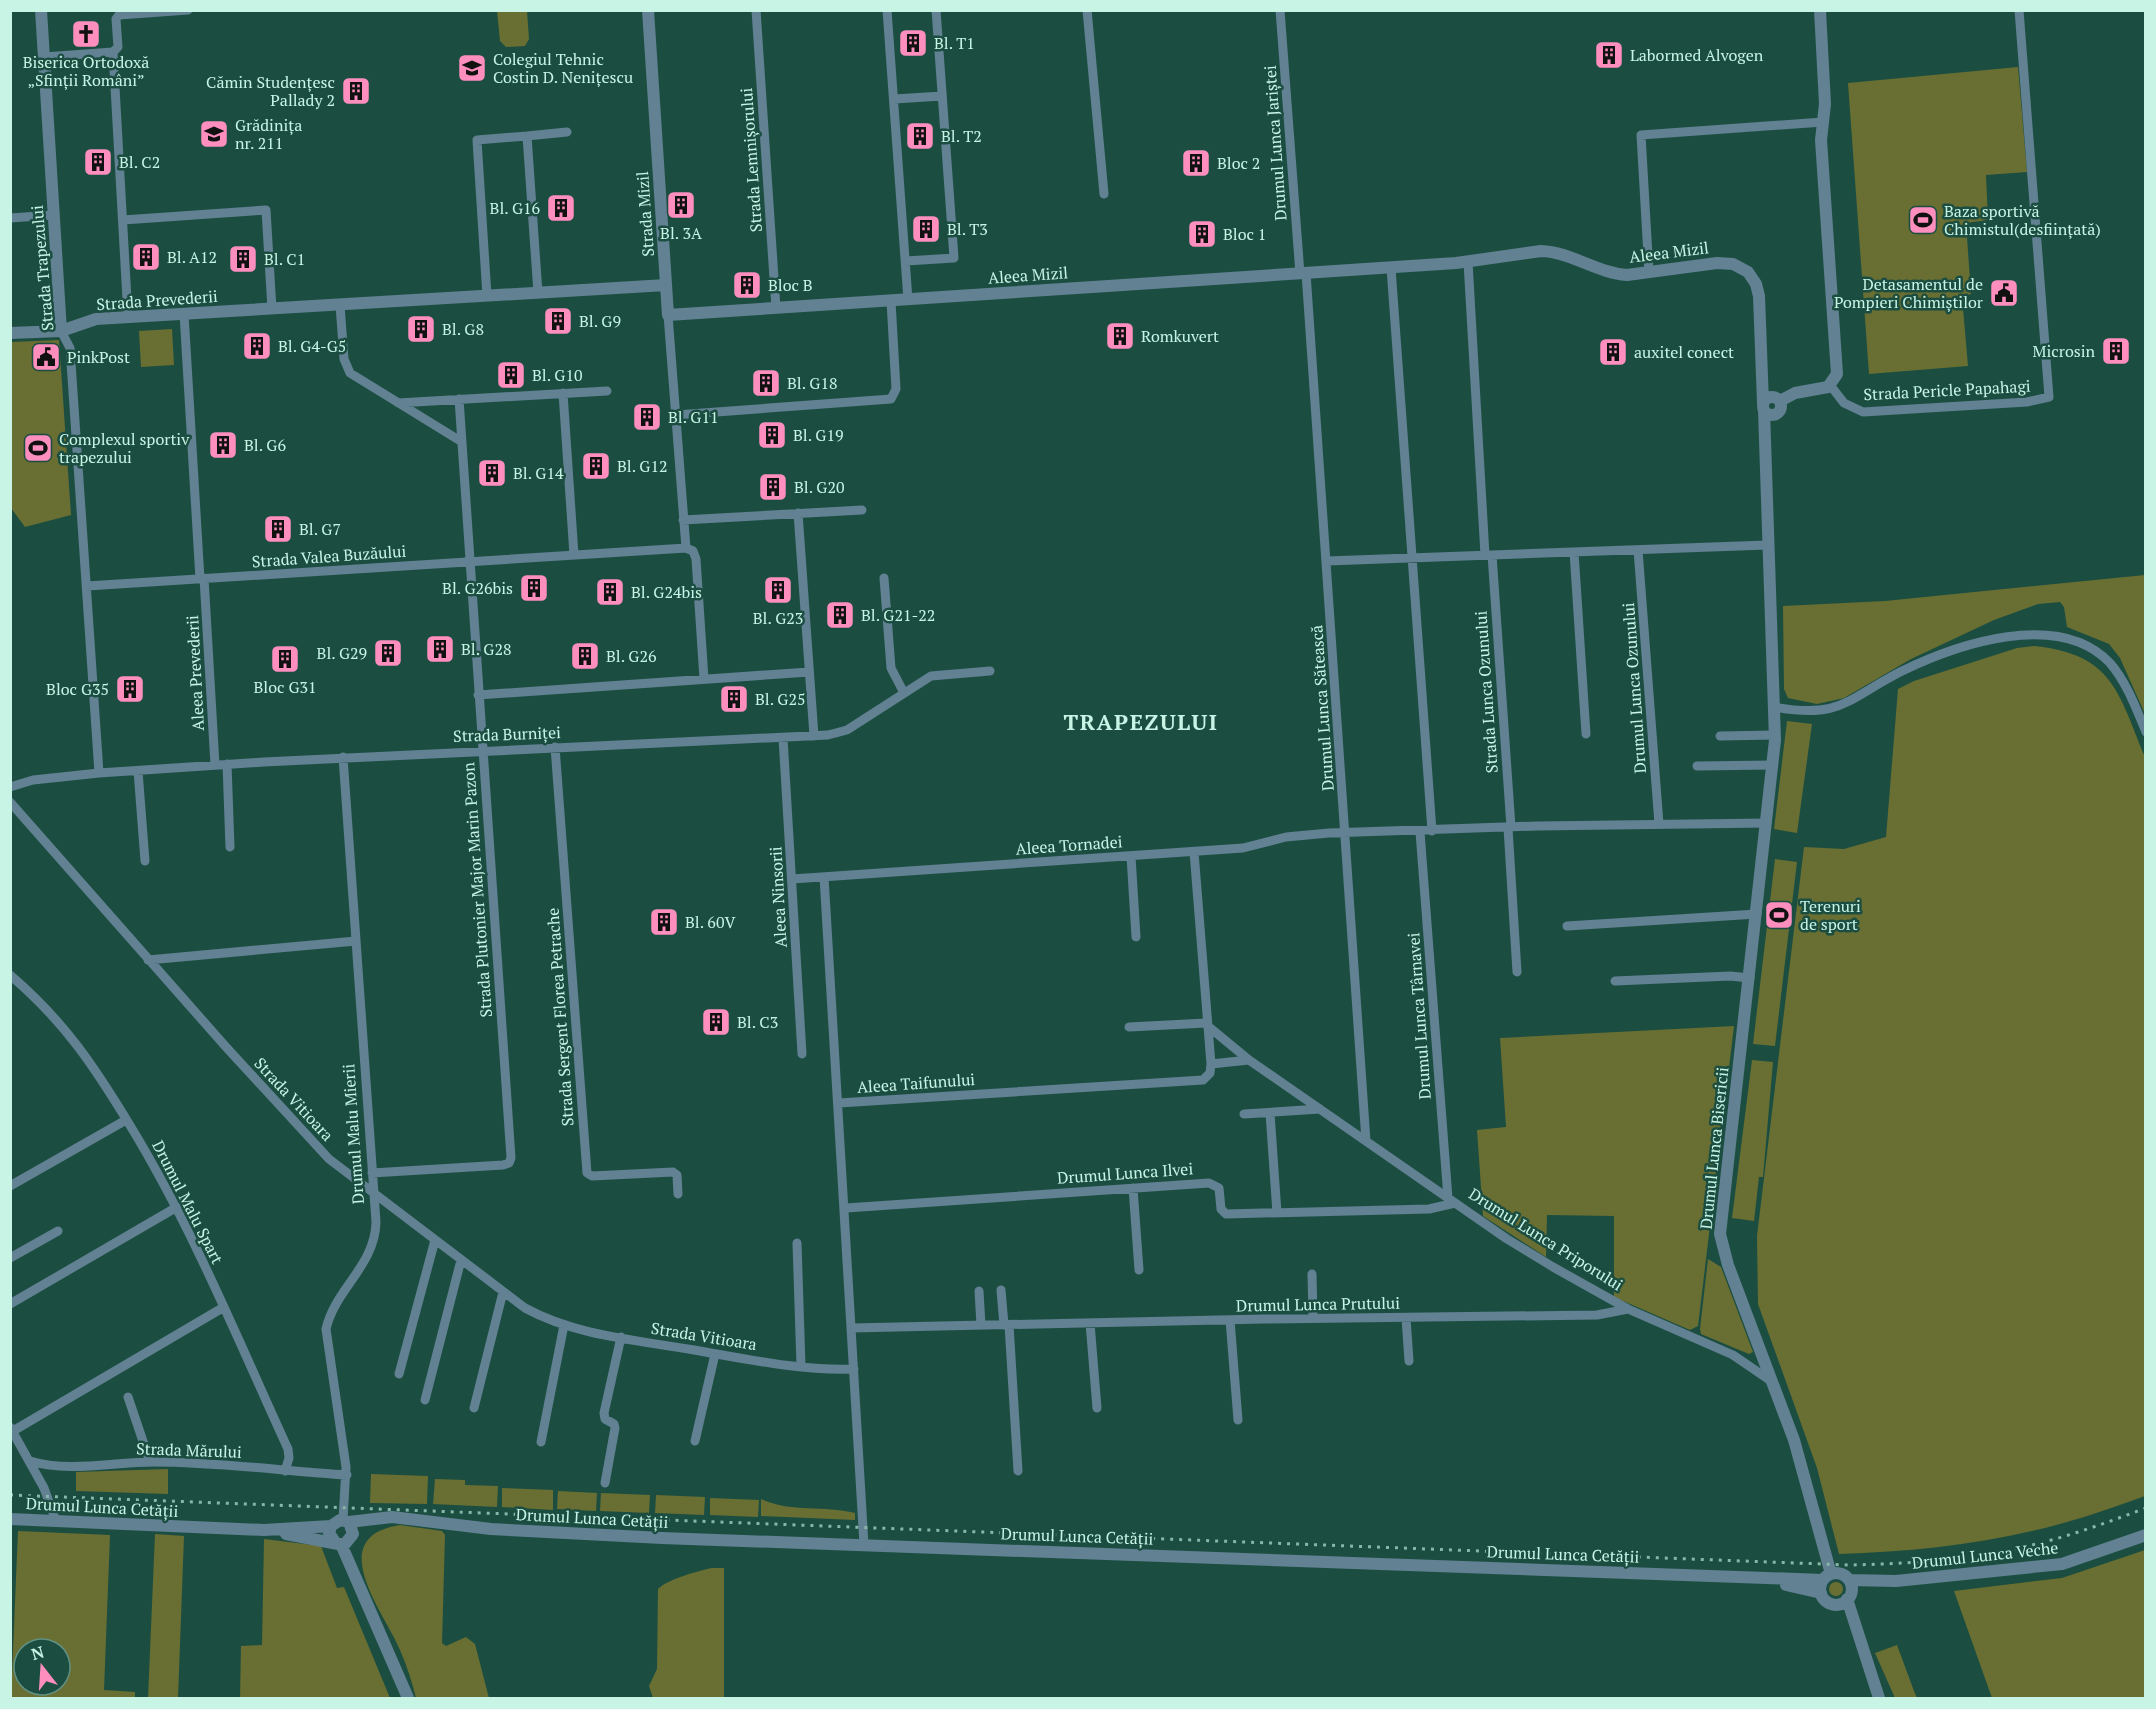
<svg xmlns="http://www.w3.org/2000/svg" width="2156" height="1709" font-family="'PT Serif',serif">
<rect width="100%" height="100%" fill="#1b4e41"/>
<path fill="#696e32" fill-rule="evenodd" d="M497,11h30l2,28 -4,7 -19,1 -6,-6z
M2018,67l9,105 -41,3 2,45 -22,3 5,71 -9,3 6,69 -99,8 -21,-291z
M172,329l2,36 -33,2 -2,-36z
M59,340l12,175 -46,12 -14,-19v-166z
M2145,575v139l-25,-56 -11,-14 -42,-17 -3,-20 -4,-5 -22,2 -44,16 -83,39 -67,39 -27,6 -29,-6 -4,-9 -1,-83 102,-5z
M2034,646c79,8 84,46 111,111v739c-26,9 -52,19 -78,26 -73,21 -152,30 -228,32l-22,-86 -59,-164 -1,-68 47,-389 40,2 42,-12 12,-148 16,-8 103,-33z
M1787,721l25,3 -15,109 -23,-4z
M1775,859l22,3 -22,184 -22,-2z
M1734,1026l-36,300 -8,4 -76,-33v-81l-67,-1 -1,42 -63,-41 -6,-86 29,-3 -6,-89z
M1752,1060l21,2 -10,115h-4l-5,44 -22,-3z
M1708,1259l13,8 32,85 -4,2 -48,-20 -1,-5z
M168,1469v25l-92,-3v-19z
M371,1474l57,2 -1,28 -57,-1z
M435,1479l30,1v5l33,1 -1,21 -64,-3z
M502,1488l51,2v20l-51,-3z
M558,1491l39,2 -1,18 -39,-2z
M601,1493l49,2 -1,18 -49,-2z
M656,1495l49,2 -1,18 -49,-2z
M710,1498l49,2 -1,17 -48,-2z
M761,1499c31,14 62,6 94,14v7l-94,-4z
M400,1525l42,6 3,4 -3,108 4,3 20,-9 9,7 14,54h-73c-4,-16 -9,-32 -16,-48 -17,-39 -77,-113 0,-125z
M18,1531l92,4 -6,155 31,2v5l13,1 7,-164 29,2 -6,162h-167zM24,1649h36v36h-36z
M264,1539l57,7 16,42 7,-1 46,111h-150l1,-52 21,-1z
M2145,1550v148h-153l-38,-107 108,-13z
M712,1568h12v130h-71l-4,-12 8,-17 1,-80c10,-10 40,-18 54,-21z
M1829 1589a7 7 0 1 1 14 0a7 7 0 1 1-14 0Z
M1897,1645l17,46 3,7h-22l-20,-45z"/>
<g fill="none" stroke-linecap="round" stroke-linejoin="round">
<path stroke="#628193" stroke-width="9" d="M756,10l20,298
M887,10l21,290
M1087,10l17,184
M1280,10l20,264
M113,52l15,265
M44,57l69,-5 5,-5 -2,-28 3,-4 69,-5
M894,99l48,-3
M527,136l40,-4
M10,218l44,-3
M123,220l143,-10 6,99
M906,261l48,-3 -18,-248
M1468,262l17,293
M1391,268l41,563
M1306,273l60,868
M1649,273l-8,-138 182,-13
M487,296l-10,-156 50,-4 11,157
M340,305l4,54 6,14 112,69
M184,314l16,265
M668,315l18,233
M61,331l9,17 29,425
M1830,385l14,18 19,9 164,-10 22,-5 -30,-387
M563,393l11,162
M398,403l209,-12
M676,415l215,-16 5,-10 -5,-88
M798,513l16,223
M683,520l179,-10
M686,548l7,3 3,8 8,120
M1638,550l21,274
M1574,552l12,182
M1492,555l19,272
M1327,561l440,-16
M204,578l11,187
M884,578l7,90 13,25
M87,586l599,-38
M478,695l331,-23
M1774,707c66,12 72,-7 126,-35 57,-28 159,-63 210,-9 17,20 26,45 36,69
M1720,736l55,-1
M783,738l19,316
M555,747l32,426 5,3 81,-4 4,3 1,19
M227,764l3,83
M1697,766l76,-1
M138,771l7,90
M10,787l23,-7 66,-7 165,-11 564,-27 19,-5 84,-54 59,-5
M10,802l216,245 103,112 196,149c51,28 112,32 169,42 52,9 107,21 160,19
M1508,828l9,144
M1420,832l28,366
M1131,856l5,81
M824,877l40,668
M792,879l451,-31 43,-11 43,-4 208,-7 230,-3
M1567,926l190,-12
M148,960l208,-19
M10,975c55,47 84,91 121,152 62,102 107,213 157,322l1,9 -4,13
M1615,981l115,-5 20,2
M1129,1027l77,-4
M1209,1027l40,33 258,179 46,28 75,42 105,46 38,26
M1211,1064l38,-4
M839,1103l364,-23 7,-7 1,-9 -17,-212
M1270,1113l7,100
M1244,1114l76,-5
M372,1173l131,-8 6,-2 2,-5 -52,-759
M10,1186l116,-66
M1133,1188l6,82
M846,1208l363,-25 10,5 2,21 5,5 203,-5 26,-6
M797,1243l4,123
M10,1258l48,-27
M1312,1274l1,44
M1001,1290l3,35
M979,1291l2,34
M10,1304l167,-97
M1406,1318l3,43
M1230,1320l8,100
M1090,1323l7,85
M1009,1325l9,146
M852,1328l412,-9 333,-4 31,-6
M399,1374l36,-134
M128,1397l22,65
M425,1400l36,-140
M474,1408l29,-116
M10,1427l34,61 12,33
M13,1431l211,-124
M695,1441l20,-87
M541,1442l23,-117
M30,1461c40,12 82,1 124,1 64,0 129,9 193,13
M605,1483l10,-55 -1,-4 -9,-5 -1,-6 17,-76
M343,1520l3,-53 -20,-138c9,-40 49,-63 50,-107l-33,-465"/>
<path stroke="#628193" stroke-width="12" d="M41,10l20,321
M648,10l20,305 788,-52 85,-12c30,1 56,22 86,24l90,-12 16,1 15,8 8,12 3,12 4,107
M10,333l51,-2 35,-12 570,-34
M1763 406a9 9 0 1 1 18 0a9 9 0 1 1-18 0Z
M1780,401l15,-8 33,-6 9,-13 -16,-234 4,-36 -5,-94
M1764,410l11,330 -55,494 8,31 66,175 37,134
M10,1519l254,11 67,-4
M349,1522l43,-5 99,12 171,9 1161,42
M286,1534l52,10h7l8,-10 -4,-12 -9,-2 -9,6 -2,7 6,9
M341,1544l67,154
M1820 1589a16 16 0 1 1 32 0a16 16 0 1 1-32 0Z
M1849,1580l47,1 166,-17 84,-29
M1786,1585l35,8
M1847,1599l32,99"/>
<path stroke="#88b7a9" stroke-width="3" stroke-dasharray="3 6" stroke-linecap="butt" d="M10,1495l1838,70c65,-1 129,-6 192,-22 36,-9 71,-22 106,-35"/>
</g>
<defs>
<g id="church-square" transform="scale(1.5)"><rect x="-9" y="-9" width="18" height="18" rx="4" fill="#fd8ebe" stroke="#1b4e41"/><path d="M-1.2-6h2.4v3.5h3.3v2.4h-3.3V6h-2.4V-.1h-3.3v-2.4h3.3Z" fill="#111"/></g>
<g id="building-square" transform="scale(1.5)"><rect x="-9" y="-9" width="18" height="18" rx="4" fill="#fd8ebe" stroke="#1b4e41"/><path d="M-4-6H4V6H1V3H-1V6H-4ZM-2.5-4.3h1.7v1.8h-1.7ZM.8-4.3h1.7v1.8H.8ZM-2.5-1h1.7V.8h-1.7ZM.8-1h1.7V.8H.8Z" fill="#111"/></g>
<g id="school-square" transform="scale(1.5)"><rect x="-9" y="-9" width="18" height="18" rx="4" fill="#fd8ebe" stroke="#1b4e41"/><path d="M0-5L7-2L0 1L-7-2ZM-4 1L0 2.5L4 1V4Q0 6-4 4Z" fill="#111"/></g>
<g id="stadium-square" transform="scale(1.5)"><rect x="-9" y="-9" width="18" height="18" rx="4" fill="#fd8ebe" stroke="#1b4e41"/><path d="M0-5a6.5 5 0 1 0 0 10a6.5 5 0 1 0 0-10ZM-3.5-1.8h7v3.6h-7Z" fill="#111"/></g>
<g id="civic-square" transform="scale(1.5)"><rect x="-9" y="-9" width="18" height="18" rx="4" fill="#fd8ebe" stroke="#1b4e41"/><path d="M-.6-6.5H3V-4.5H.6V-3L4-1V1h2V6H-6V1h2V-1L-.6-3ZM-1.2 2.5V6h2.4V2.5Z" fill="#111"/></g>
</defs>
<g fill-rule="evenodd">
<use href="#church-square" x="86" y="34"/>
<use href="#building-square" x="913" y="43"/>
<use href="#building-square" x="1609" y="55"/>
<use href="#school-square" x="472" y="68"/>
<use href="#building-square" x="356" y="91"/>
<use href="#school-square" x="214" y="134"/>
<use href="#building-square" x="920" y="136"/>
<use href="#building-square" x="98" y="162"/>
<use href="#building-square" x="1196" y="163"/>
<use href="#building-square" x="681" y="205"/>
<use href="#building-square" x="561" y="208"/>
<use href="#stadium-square" x="1923" y="220"/>
<use href="#building-square" x="926" y="229"/>
<use href="#building-square" x="1202" y="234"/>
<use href="#building-square" x="146" y="257"/>
<use href="#building-square" x="243" y="259"/>
<use href="#building-square" x="747" y="285"/>
<use href="#civic-square" x="2004" y="293"/>
<use href="#building-square" x="558" y="321"/>
<use href="#building-square" x="421" y="329"/>
<use href="#building-square" x="1120" y="336"/>
<use href="#building-square" x="257" y="346"/>
<use href="#building-square" x="2116" y="351"/>
<use href="#building-square" x="1613" y="352"/>
<use href="#civic-square" x="46" y="357"/>
<use href="#building-square" x="511" y="375"/>
<use href="#building-square" x="766" y="383"/>
<use href="#building-square" x="647" y="417"/>
<use href="#building-square" x="772" y="435"/>
<use href="#building-square" x="223" y="445"/>
<use href="#stadium-square" x="38" y="448"/>
<use href="#building-square" x="596" y="466"/>
<use href="#building-square" x="492" y="473"/>
<use href="#building-square" x="773" y="487"/>
<use href="#building-square" x="278" y="529"/>
<use href="#building-square" x="534" y="588"/>
<use href="#building-square" x="778" y="590"/>
<use href="#building-square" x="610" y="592"/>
<use href="#building-square" x="840" y="615"/>
<use href="#building-square" x="440" y="649"/>
<use href="#building-square" x="388" y="653"/>
<use href="#building-square" x="585" y="656"/>
<use href="#building-square" x="285" y="659"/>
<use href="#building-square" x="130" y="689"/>
<use href="#building-square" x="734" y="699"/>
<use href="#stadium-square" x="1779" y="915"/>
<use href="#building-square" x="664" y="922"/>
<use href="#building-square" x="716" y="1022"/>
</g>
<g text-anchor="middle" dominant-baseline="central" stroke-width="5" stroke-linejoin="round" paint-order="stroke">
<g font-size="16" fill="#c8f4e6" stroke="#1b4e41" text-anchor="start">
<text x="934" y="43">Bl. T1</text>
<text x="1630" y="55">Labormed Alvogen</text>
<text x="493" y="59">Colegiul Tehnic<tspan x="493" dy="18">Costin D. Nenițescu</tspan></text>
<text x="86" y="62" text-anchor="middle">Biserica Ortodoxă<tspan x="86" dy="18">„Sfinții Români”</tspan></text>
<text x="335" y="82" text-anchor="end">Cămin Studențesc<tspan x="335" dy="18">Pallady 2</tspan></text>
<text x="235" y="125">Grădinița<tspan x="235" dy="18">nr. 211</tspan></text>
<text x="941" y="136">Bl. T2</text>
<text x="119" y="162">Bl. C2</text>
<text x="1217" y="163">Bloc 2</text>
<text x="540" y="208" text-anchor="end">Bl. G16</text>
<text x="1944" y="211">Baza sportivă<tspan x="1944" dy="18">Chimistul(desființată)</tspan></text>
<text x="947" y="229">Bl. T3</text>
<text x="681" y="233" text-anchor="middle">Bl. 3A</text>
<text x="1223" y="234">Bloc 1</text>
<text x="167" y="257">Bl. A12</text>
<text x="264" y="259">Bl. C1</text>
<text x="1983" y="284" text-anchor="end">Detasamentul de<tspan x="1983" dy="18">Pompieri Chimiștilor</tspan></text>
<text x="768" y="285">Bloc B</text>
<text x="579" y="321">Bl. G9</text>
<text x="442" y="329">Bl. G8</text>
<text x="1141" y="336">Romkuvert</text>
<text x="278" y="346">Bl. G4-G5</text>
<text x="2095" y="351" text-anchor="end">Microsin</text>
<text x="1634" y="352">auxitel conect</text>
<text x="67" y="357">PinkPost</text>
<text x="532" y="375">Bl. G10</text>
<text x="787" y="383">Bl. G18</text>
<text x="668" y="417">Bl. G11</text>
<text x="793" y="435">Bl. G19</text>
<text x="59" y="439">Complexul sportiv<tspan x="59" dy="18">trapezului</tspan></text>
<text x="244" y="445">Bl. G6</text>
<text x="617" y="466">Bl. G12</text>
<text x="513" y="473">Bl. G14</text>
<text x="794" y="487">Bl. G20</text>
<text x="299" y="529">Bl. G7</text>
<text x="513" y="588" text-anchor="end">Bl. G26bis</text>
<text x="631" y="592">Bl. G24bis</text>
<text x="861" y="615">Bl. G21-22</text>
<text x="778" y="618" text-anchor="middle">Bl. G23</text>
<text x="461" y="649">Bl. G28</text>
<text x="367" y="653" text-anchor="end">Bl. G29</text>
<text x="606" y="656">Bl. G26</text>
<text x="285" y="687" text-anchor="middle">Bloc G31</text>
<text x="109" y="689" text-anchor="end">Bloc G35</text>
<text x="755" y="699">Bl. G25</text>
<text x="1800" y="906">Terenuri<tspan x="1800" dy="18">de sport</tspan></text>
<text x="685" y="922">Bl. 60V</text>
<text x="737" y="1022">Bl. C3</text>
</g>
<g font-size="16" fill="#c8f4e6" stroke="#1b4e41">
<text transform="translate(1275 143) rotate(-94)">Drumul Lunca Jariștei</text>
<text transform="translate(751 160) rotate(-94)">Strada Lemnișorului</text>
<text transform="translate(645 214) rotate(-94)">Strada Mizil</text>
<text transform="translate(1669 252) rotate(-7)">Aleea Mizil</text>
<text transform="translate(42 268) rotate(-95)">Strada Trapezului</text>
<text transform="translate(1028 275) rotate(-4)">Aleea Mizil</text>
<text transform="translate(157 300) rotate(-4)">Strada Prevederii</text>
<text transform="translate(1947 390) rotate(-3)">Strada Pericle Papahagi</text>
<text transform="translate(329 556) rotate(-4)">Strada Valea Buzăului</text>
<text transform="translate(195 673) rotate(-93)">Aleea Prevederii</text>
<text transform="translate(1634 688) rotate(-94)">Drumul Lunca Ozunului</text>
<text transform="translate(1486 692) rotate(-94)">Strada Lunca Ozunului</text>
<text transform="translate(1322 708) rotate(-94)">Drumul Lunca Sătească</text>
<text transform="translate(507 734) rotate(-2)">Strada Burniței</text>
<text transform="translate(1069 845) rotate(-4)">Aleea Tornadei</text>
<text transform="translate(477 890) rotate(-94)">Strada Plutonier Major Marin Pazon</text>
<text transform="translate(778 897) rotate(-93)">Aleea Ninsorii</text>
<text transform="translate(1419 1016) rotate(-94)">Drumul Lunca Târnavei</text>
<text transform="translate(560 1017) rotate(-94)">Strada Sergent Florea Petrache</text>
<text transform="translate(916 1083) rotate(-4)">Aleea Taifunului</text>
<text transform="translate(294 1099) rotate(47)">Strada Vitioara</text>
<text transform="translate(353 1134) rotate(-94)">Drumul Malu Mierii</text>
<text transform="translate(1714 1148) rotate(-84)">Drumul Lunca Bisericii</text>
<text transform="translate(1125 1173) rotate(-4)">Drumul Lunca Ilvei</text>
<text transform="translate(188 1202) rotate(63)">Drumul Malu Spart</text>
<text transform="translate(1546 1239) rotate(32)">Drumul Lunca Priporului</text>
<text transform="translate(1318 1304) rotate(-1)">Drumul Lunca Prutului</text>
<text transform="translate(704 1336) rotate(9)">Strada Vitioara</text>
<text transform="translate(189 1450) rotate(2)">Strada Mărului</text>
<text transform="translate(102 1507) rotate(3)">Drumul Lunca Cetății</text>
<text transform="translate(592 1518) rotate(3)">Drumul Lunca Cetății</text>
<text transform="translate(1077 1536) rotate(2)">Drumul Lunca Cetății</text>
<text transform="translate(1563 1554) rotate(2)">Drumul Lunca Cetății</text>
<text transform="translate(1985 1555) rotate(-6)">Drumul Lunca Veche</text>
</g>
<g font-size="22" font-weight="bold" letter-spacing="1.5" fill="#c8f4e6" stroke="#1b4e41">
<text x="1141" y="721">TRAPEZULUI</text>
</g>
</g>
<rect width="2156" height="1709" fill="none" stroke="#c8f4e6" stroke-width="24"/>
<g transform="translate(42 1667) rotate(343)"><circle r="28" fill="#1b4e41" stroke="#609083" stroke-width="1.5"/>
<path d="M0-4.5L10 22L0 15L-10 22Z" fill="#fd8ebe"/>
<text y="-9" font-size="16" font-weight="bold" text-anchor="middle" fill="#c8f4e6">N</text>
</g>
</svg>
